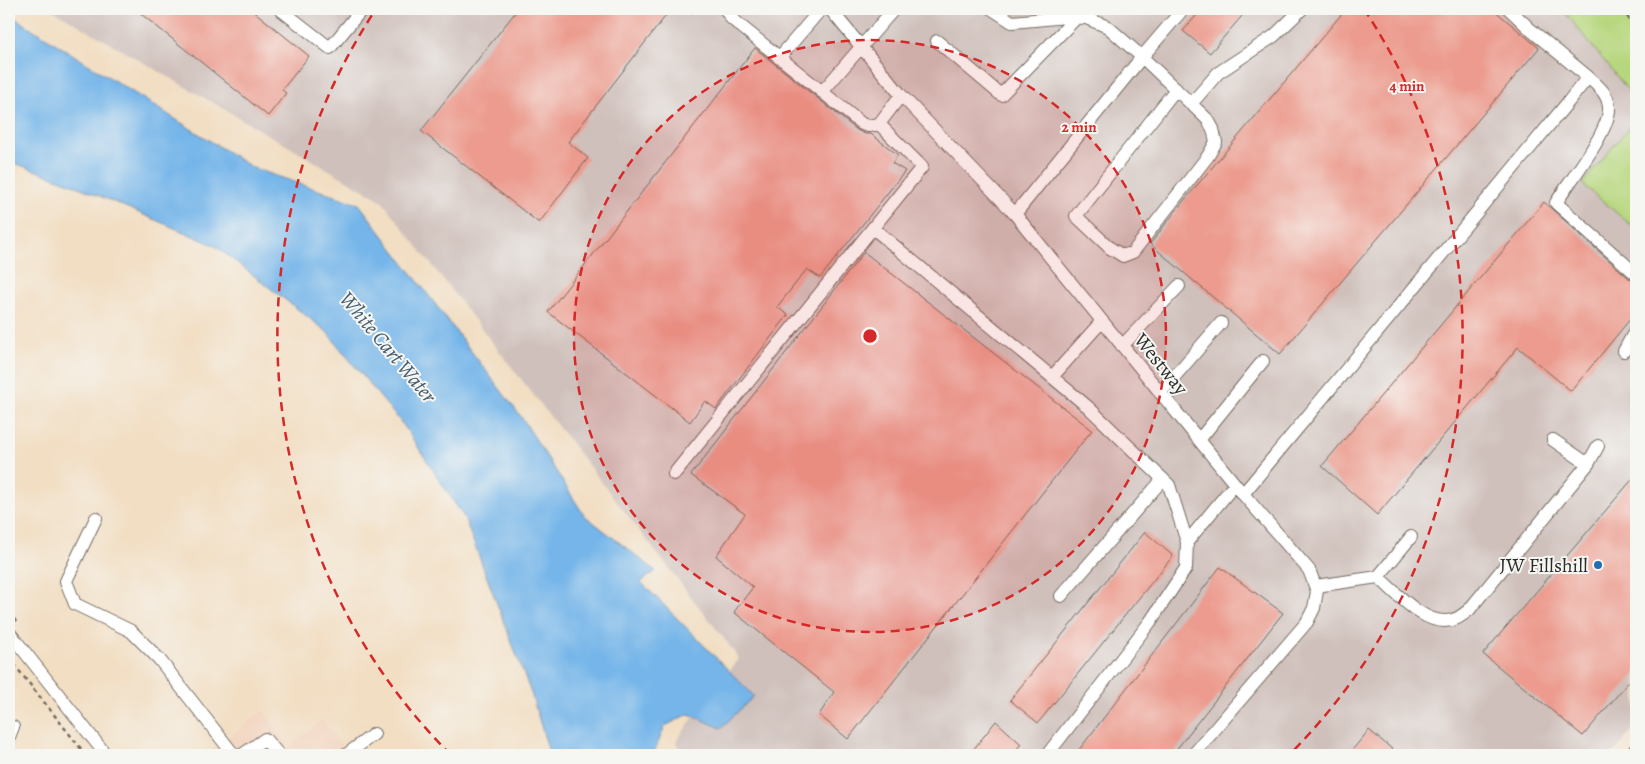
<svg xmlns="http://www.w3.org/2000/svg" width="1645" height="764" font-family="Alegreya,serif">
<rect width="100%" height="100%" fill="#f6f6f2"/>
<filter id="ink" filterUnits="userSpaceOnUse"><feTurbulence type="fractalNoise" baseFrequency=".02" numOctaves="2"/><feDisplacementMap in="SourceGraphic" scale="10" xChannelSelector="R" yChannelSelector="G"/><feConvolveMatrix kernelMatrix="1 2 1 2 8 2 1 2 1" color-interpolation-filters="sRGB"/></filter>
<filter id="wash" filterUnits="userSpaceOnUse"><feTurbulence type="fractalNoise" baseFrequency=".0096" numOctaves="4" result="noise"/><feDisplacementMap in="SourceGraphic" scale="20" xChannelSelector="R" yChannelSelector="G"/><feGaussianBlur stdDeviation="1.12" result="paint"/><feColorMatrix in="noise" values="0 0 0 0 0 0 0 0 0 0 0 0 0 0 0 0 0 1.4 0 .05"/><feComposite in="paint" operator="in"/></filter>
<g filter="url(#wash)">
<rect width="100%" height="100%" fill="#f2dec3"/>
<path fill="#f3d4bf" d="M263,711l26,36 33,-27 28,35h-144z"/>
<path fill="#cfc0bb" d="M51,9h1511l74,91v19l-53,65 53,45v497l-24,29h-929l-7,-14 63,-83 -358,-458z"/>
<path fill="#b7d77e" stroke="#718154" d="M1562,9h74v91z
M1636,119v110l-54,-45z"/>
<path fill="#74b5e9" stroke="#50708a" d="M9,9h1l5,9 238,150 106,36 163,214 62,97 72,56 -15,11 113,114 -33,32 -32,-14 -24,12 -12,29h-103l-19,-62 -67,-176 -60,-91 -78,-95 -112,-86 -147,-63 -58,-21z"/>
<g id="blocks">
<path fill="#ec9b8e" d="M135,9h116l58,47 -27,34 4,3 -18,23z
M518,9h153l-103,133 20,16 -49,65 -118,-92z
M1202,9h46l-38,44 -27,-22z
M1346,9h147l46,39 -259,306 -130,-110 32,-41z
M755,48l102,82 8,4h6l27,21 -6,8 13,8 -85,107 -13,-9 -30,38 11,8 -72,94 -11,-8 -15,21 -142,-110z
M1544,202l87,78 5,3v29l-65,79 -53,-44 -141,168 -55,-49z
M864,252l228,178 -244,309 -29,-24 15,-23 -100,-80 19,-25 -37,-31 29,-42 -54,-39z
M1636,475v198l-53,63 -100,-82z
M1145,532l28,24 -135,167 -28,-23z
M1220,567l63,46 -111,142h-97z
M996,721l25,23 -9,11h-43z
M1369,730l30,25h-51z"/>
</g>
</g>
<g filter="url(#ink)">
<use href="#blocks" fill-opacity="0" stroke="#716a60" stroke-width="1"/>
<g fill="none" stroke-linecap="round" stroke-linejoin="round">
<g stroke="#716a60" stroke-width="14">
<path id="minor" d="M280,9l50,39 32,-39
M725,9l7,10 130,105 6,2 11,-2
M830,9l71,86 114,119 228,280 66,76 8,21 -3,17 -7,14 -114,133
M992,9l20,13 55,-5 19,1 22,9 34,30 66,63 5,9 3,13 -8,14 -75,96 -10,4 -13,-8 -34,-32 100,-127
M1509,9l22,21 57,47
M937,41l64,54 75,-77
M779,58l42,-49
M822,92l72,-83
M1191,104l27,-31 56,-37 28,-27
M1015,214l127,-157 41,-48
M873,228l215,179 81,78 18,57 -1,26 -36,54 -103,133
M1122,346l57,-60
M1624,351l12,-22
M1052,377l50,-56
M1160,393l61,-70
M1199,440l64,-79
M1553,440l35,24
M674,474l248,-307 -43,-43 22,-29
M1243,494l326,-393 19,-24c9,8 21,17 21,31 1,23 -40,74 -53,95l80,71
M96,518l-30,63 9,23 56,27 28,28 75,96
M1187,542l48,-58
M1378,577l33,-40
M1316,586l62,-9c19,16 47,50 74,43 6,-1 12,-6 17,-10l119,-146 10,-18
M1061,596l102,-117
M9,632l97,123
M9,737l4,-10
M242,755l23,-16 14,16
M346,755l28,-21
M1631,755l5,-6"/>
</g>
<path stroke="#716a60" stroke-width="2.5" stroke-dasharray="4 4" stroke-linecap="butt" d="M1623,9l13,22
M691,13l4,-4
M1636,161c-5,15 -7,25 0,40
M9,612l8,11
M9,658l77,97"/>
<use href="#minor" stroke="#fff" stroke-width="12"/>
</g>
</g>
<circle cx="870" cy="336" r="296" fill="#d62828" fill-opacity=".12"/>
<g fill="none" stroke="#d62828" stroke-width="2.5" stroke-dasharray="9 6">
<circle cx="870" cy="336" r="296"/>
<path d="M451 755A592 592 0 0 1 376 9M1364 9A592 592 0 0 1 1289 755"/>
</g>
<circle fill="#1f6fb2" stroke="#f6f6f2" stroke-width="2" cx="1598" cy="565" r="5"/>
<g text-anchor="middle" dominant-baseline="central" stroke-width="4" stroke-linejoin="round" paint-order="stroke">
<g font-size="20" fill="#2b2b2b" stroke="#f6f6f2">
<text transform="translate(1161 364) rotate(51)">Westway</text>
</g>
<g font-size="20" fill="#2b2b2b" stroke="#f6f6f2" text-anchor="end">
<text x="1588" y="565">JW Fillshill</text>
</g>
<g font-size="21" font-style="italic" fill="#455b6e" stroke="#f6f6f2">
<text transform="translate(388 347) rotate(50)">White Cart Water</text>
</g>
</g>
<circle cx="870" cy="336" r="8" fill="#d62828" stroke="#f6f6f2" stroke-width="2.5"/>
<g font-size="15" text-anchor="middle" font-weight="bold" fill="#d62828" stroke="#f6f6f2" stroke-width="4" stroke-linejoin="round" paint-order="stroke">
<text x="1407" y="91">4 min</text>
<text x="1079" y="132">2 min</text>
</g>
<rect width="1645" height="764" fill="none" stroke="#f6f6f2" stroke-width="30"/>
</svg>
